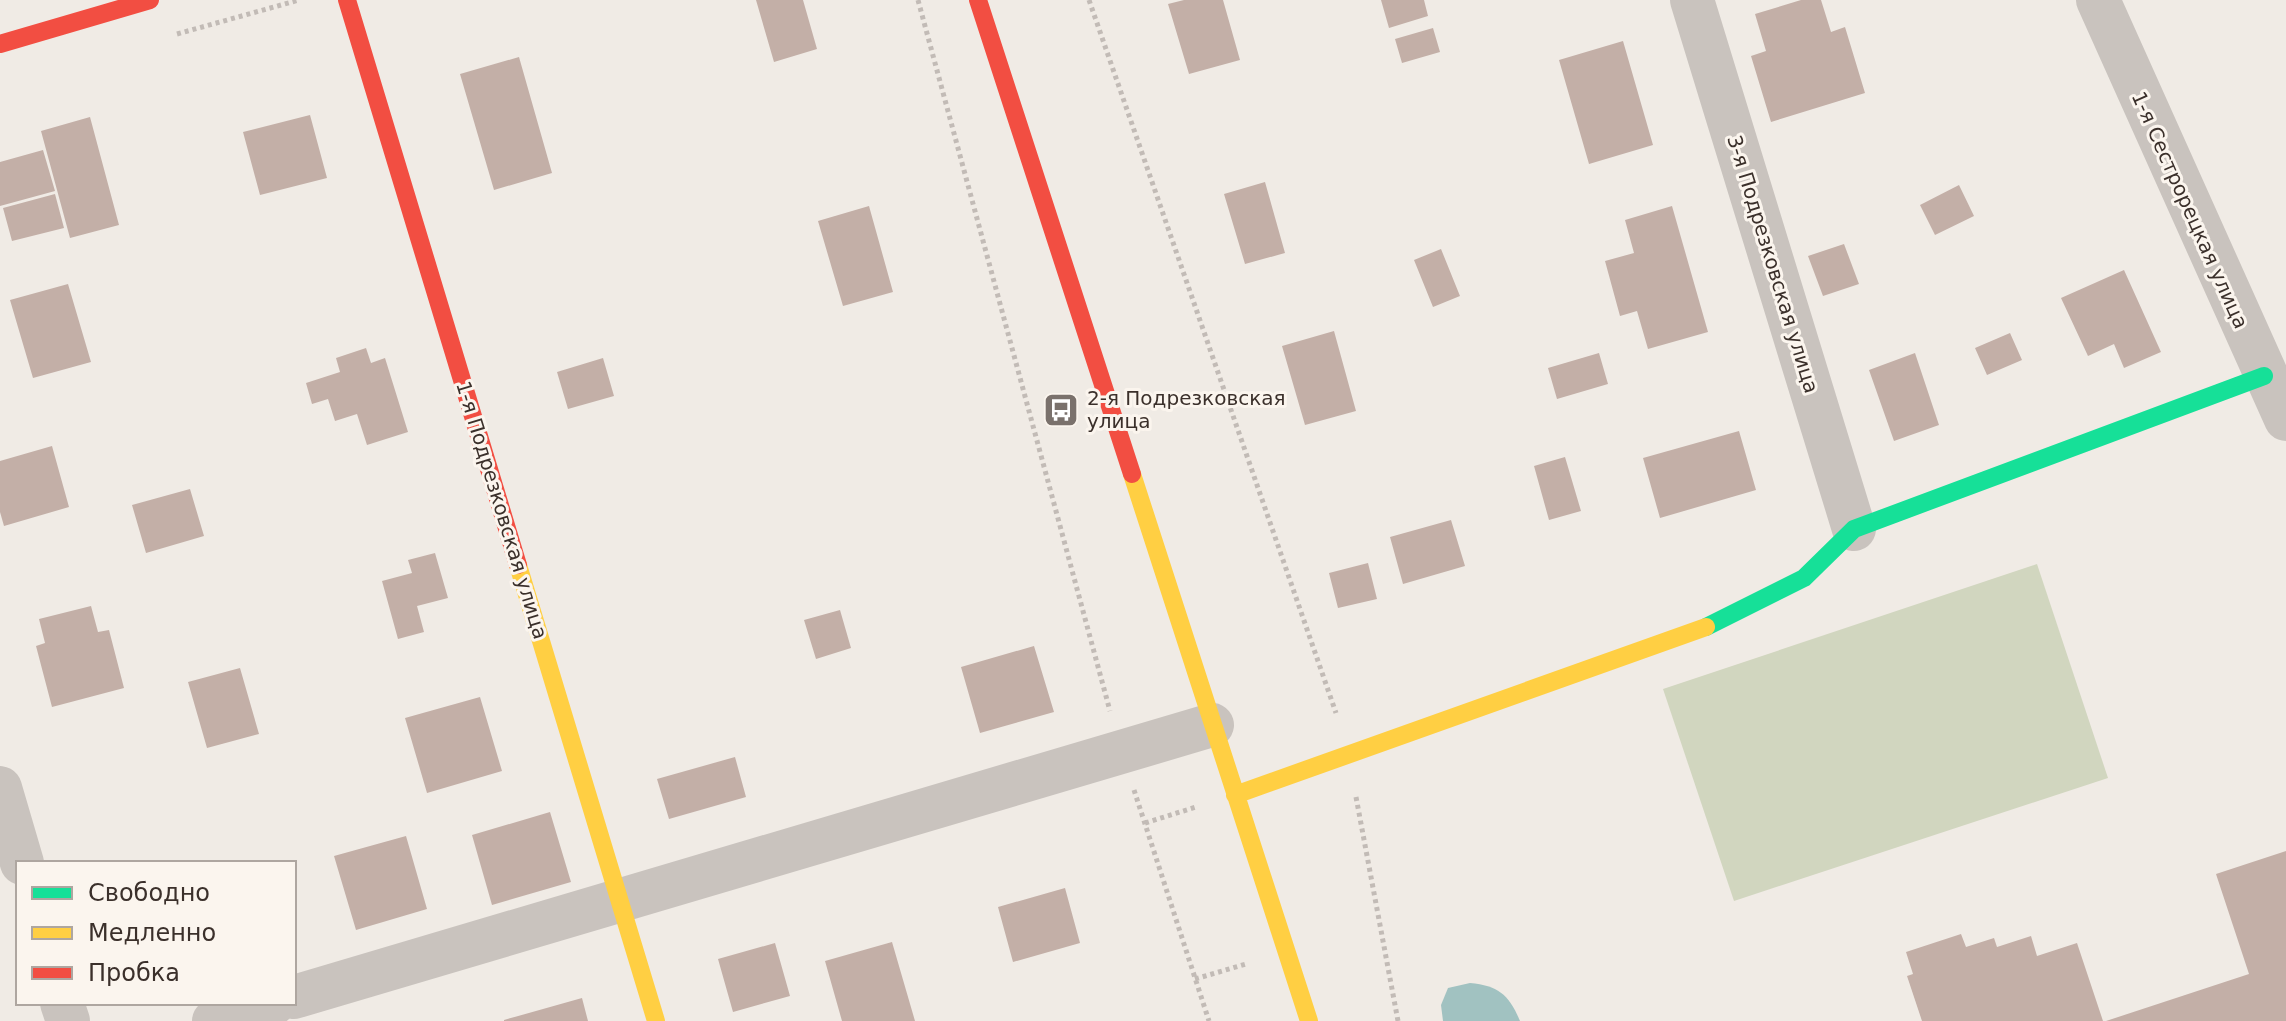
<svg xmlns="http://www.w3.org/2000/svg" width="2286" height="1021" font-family="'DejaVu Sans',sans-serif">
<rect width="100%" height="100%" fill="#f0ebe5"/>
<path fill="#d1d6bf" d="M2037,564l71,214 -374,123 -71,-212z"/>
<path fill="#a1c2c1" d="M1470,983c29,3 39,12 50,38h-77l-2,-16 7,-17z"/>
<path fill="#c3afa7" d="M756,0h47l14,49 -43,13z
M1184,0h39l17,60 -51,14 -21,-70z
M1381,0h43l4,16 -39,12z
M1801,0h20l10,32 14,-5 20,66 -94,29 -20,-66 15,-5 -11,-37z
M1433,28l7,24 -38,11 -7,-24z
M1623,41l30,104 -64,19 -30,-104z
M519,57l33,116 -58,17 -34,-116z
M310,115l17,63 -67,17 -17,-63z
M90,117l29,108 -49,13 -29,-107z
M43,150l12,41 -55,15v-44z
M1265,182l20,71 -40,11 -21,-70z
M1959,185l15,31 -39,19 -15,-30z
M55,194l9,34 -52,13 -9,-33z
M869,206l24,86 -50,14 -25,-85z
M1672,206l36,126 -60,17 -11,-38 -17,5 -15,-55 29,-8 -9,-33z
M1844,244l15,40 -36,12 -15,-40z
M1441,249l19,47 -27,11 -19,-47z
M2124,270l37,82 -37,16 -10,-24 -26,12 -27,-58z
M68,284l23,78 -58,16 -23,-78z
M1334,331l22,80 -51,14 -23,-79z
M2010,333l12,27 -35,15 -12,-27z
M366,348l5,15 14,-5 23,74 -41,13 -10,-31 -22,7 -7,-22 -16,5 -6,-21 34,-11 -4,-14z
M1599,353l9,31 -51,15 -9,-31z
M1915,353l24,72 -45,16 -25,-71z
M603,358l11,38 -46,13 -11,-37z
M1739,431l17,59 -96,28 -17,-60z
M52,446l17,61 -65,19 -4,-14v-51z
M1565,457l16,54 -32,9 -15,-54z
M190,489l14,47 -58,17 -14,-48z
M1451,520l14,46 -62,18 -13,-47z
M435,553l13,45 -31,8 7,26 -26,7 -16,-58 30,-8 -4,-13z
M1368,563l9,36 -39,9 -9,-35z
M91,606l7,26 11,-2 15,58 -72,19 -16,-61 9,-3 -6,-24z
M840,610l11,38 -35,11 -12,-39z
M1034,646l20,66 -74,21 -19,-66z
M240,668l19,66 -52,14 -19,-66z
M480,697l22,74 -75,22 -22,-75z
M735,757l11,40 -77,22 -12,-40z
M550,812l21,70 -79,23 -20,-70z
M406,836l21,73 -71,21 -22,-74z
M2286,851v170h-180l143,-47 -33,-100z
M1065,888l15,55 -67,19 -15,-55z
M1961,934l5,13 28,-9 3,9 34,-11 6,20 40,-13 26,78h-181l-15,-45 6,-2 -7,-22z
M892,942l23,79h-73l-17,-60z
M775,943l15,53 -57,16 -15,-53z
M582,998l6,23h-84v-1z"/>
<g fill="none" stroke-linecap="round" stroke-linejoin="round">
<path stroke="#c2bbb6" stroke-width="5" stroke-dasharray="4 4" stroke-linecap="butt" d="M918,0l192,711
M1089,0l247,713
M177,34l122,-34
M1134,790l75,231
M1356,797l42,224
M1145,823l51,-16
M1195,979l51,-15"/>
<path stroke="#c9c3be" stroke-width="44" d="M1692,0l162,529
M2098,0l188,419
M0,788l22,75
M294,997l918,-272
M62,1003l6,18
M214,1021l60,-18"/>
<path stroke="#16e098" stroke-width="18" d="M1706,627l98,-49 50,-49 410,-153"/>
<path stroke="#ffcf43" stroke-width="18" d="M1132,474l177,547
M518,565l138,456
M1235,795l471,-168"/>
<path stroke="#f24e42" stroke-width="18" d="M347,0l171,565
M978,0l154,474
M0,44l150,-44"/>
</g>
<defs>
<g id="bus-square" transform="scale(1.8)"><rect x="-9" y="-9" width="18" height="18" rx="4" fill="#7a716c" stroke="#fbf5ee"/><path d="M-5-6H5V4H4V6H2V4H-2V6H-4V4H-5ZM-3.5-4V0h7V-4ZM-3.5 1.2v1.5H-2V1.2ZM2 1.2v1.5H3.5V1.2Z" fill="#fff"/></g>
</defs>
<g fill-rule="evenodd">
<use href="#bus-square" x="1061" y="410"/>
</g>
<g text-anchor="middle" dominant-baseline="central" stroke-width="6" stroke-linejoin="round" paint-order="stroke">
<g font-size="20" fill="#3b302b" stroke="#fbf5ee">
<text transform="translate(2190 210) rotate(66)">1-я Сестрорецкая улица</text>
<text transform="translate(1773 264) rotate(73)">3-я Подрезковская улица</text>
<text transform="translate(502 510) rotate(73)">1-я Подрезковская улица</text>
</g>
<g font-size="20" fill="#3b302b" stroke="#fbf5ee" text-anchor="start">
<text x="1087" y="398">2-я Подрезковская<tspan x="1087" dy="23">улица</tspan></text>
</g>
</g>
<rect x="16" y="861" width="280" height="144" fill="#fbf5ee" stroke="#aea6a0" stroke-width="2"/>
<rect x="32" y="887" width="40" height="12" fill="#16e098" stroke="#aea6a0" stroke-width="2"/>
<text x="88" y="901" font-size="24" fill="#3b302b">Свободно</text>
<rect x="32" y="927" width="40" height="12" fill="#ffcf43" stroke="#aea6a0" stroke-width="2"/>
<text x="88" y="941" font-size="24" fill="#3b302b">Медленно</text>
<rect x="32" y="967" width="40" height="12" fill="#f24e42" stroke="#aea6a0" stroke-width="2"/>
<text x="88" y="981" font-size="24" fill="#3b302b">Пробка</text>
</svg>
